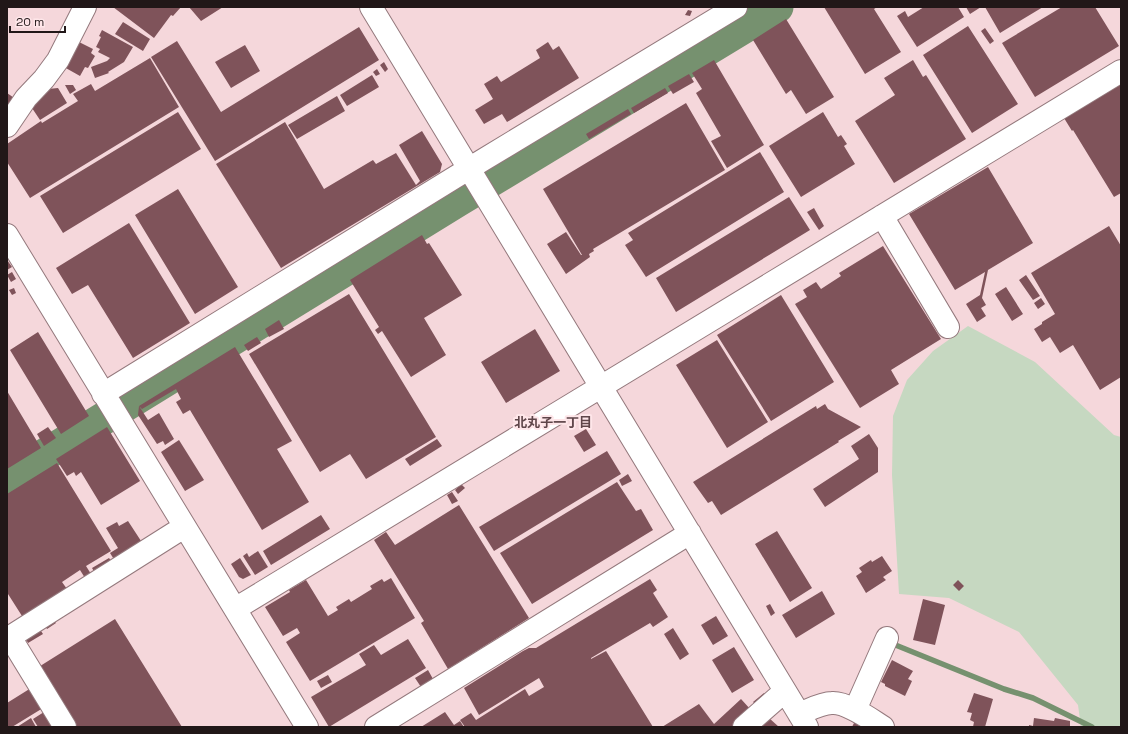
<svg xmlns="http://www.w3.org/2000/svg" width="1128" height="734" font-family="'Space Grotesk','Noto Sans JP',sans-serif">
<rect width="100%" height="100%" fill="#f5d7db"/>
<path fill="#c6d8c1" d="M968,326l67,36 79,73 7,2v290h-40l-3,-22 -59,-73 -70,-34 -50,-4 -7,-119 1,-59 14,-36 26,-29z"/>
<g fill="none" stroke-linecap="round" stroke-linejoin="round">
<path stroke="#76916f" stroke-width="5.5" d="M893,644l111,45 29,9 59,29"/>
<path stroke="#76916f" stroke-width="33" d="M7,478l450,-277 320,-194"/>
</g>
<path fill="#7f535a" d="M113,7h68l-8,9 -2,-1 -17,23z
M189,7h34l-22,14z
M824,7h53l-3,2 27,43 -36,22z
M924,7h34l6,10 -47,30 -20,-31 8,-5 3,6z
M966,7h15l-11,7z
M985,7h58l-43,26z
M1062,7h33l24,39 -84,51 -33,-54z
M688,10l4,1 -2,5 -5,-1z
M786,19l48,78 -28,17 -15,-24 -5,4 -33,-54z
M123,22l27,17 -7,12 -28,-17z
M968,26l50,78 -46,29 -49,-78z
M359,27l20,33 -164,101 -64,-104 26,-16 44,71z
M985,28l9,13 -4,3 -9,-13z
M102,30l31,17 -9,15 -16,10 1,1 -14,5 -4,-11 16,-6 3,-3 -12,-6 2,-3 -4,-2 5,-10 -2,-1z
M77,41l16,8 -2,4 4,3 -7,12 -3,-1 -5,9 -16,-9z
M548,42l5,8 6,-4 20,32 -72,44 -5,-8 -18,10 -9,-14 18,-11 -9,-15 13,-8 4,6 39,-24 -4,-8z
M245,45l15,26 -29,17 -16,-26z
M150,58l29,49 -149,91 -23,-36v-18l34,-23 1,2 36,-22 -5,-7 18,-10 4,7z
M714,60l50,85 -37,23 -16,-27 10,-5 -25,-43 6,-4 -10,-16z
M913,60l10,17 3,-2 40,64 -72,44 -39,-62 40,-26 -11,-17z
M384,62l4,7 -3,3 -5,-7z
M377,69l3,5 -4,2 -3,-4z
M689,74l5,8 -21,12 -5,-8z
M372,75l7,12 -32,19 -7,-11z
M1121,82v111l-7,4 -41,-67 -1,1 -8,-13z
M65,85h8l3,5 -6,4z
M58,88l9,15 -27,17 -8,-12 16,-19z
M665,88l3,5 -34,20 -3,-5z
M7,93l13,9 -13,19z
M337,96l8,15 -48,28 -9,-14z
M686,103l39,67 -132,79 1,2 -5,3 1,3 -24,17 -19,-30 19,-12 15,23h1l-39,-66z
M628,109l3,5 -42,25 -3,-5z
M178,112l23,37 -138,84 -23,-37z
M823,112l15,25 3,-2 6,9 -3,2 11,18 -54,33 -32,-51z
M285,122l39,67 49,-29 3,4 20,-11 20,32 4,-4 -21,-36 23,-14 20,33 -2,8 -159,96 -65,-104z
M760,152l24,40 -138,85 -21,-32 8,-5 -5,-7z
M988,167l45,76 -45,27 -6,28 4,7 -5,3 5,8 -9,6 -11,-18 14,-9 5,-23 -30,18 -46,-76z
M178,189l60,98 -43,27 -60,-99z
M789,197l21,33 -134,82 -20,-34z
M814,208l10,18 -5,4 -12,-18z
M129,223l61,100 -57,35 -45,-73 -16,9 -16,-26z
M1109,226l12,20v131l-21,13 -27,-45 -13,8 -10,-16 -8,5 -8,-13 8,-5v-2l13,-8 -24,-41z
M422,235l5,9 2,-1 33,52 -38,23 22,37 -35,22 -29,-46 -4,3 -3,-4 4,-3 -29,-47z
M883,246l58,93 -50,31 8,14 -39,24 -65,-104 12,-7 -4,-7 13,-8 5,7 20,-13 -2,-3z
M7,260l5,7 -5,3z
M12,272l4,7 -5,3 -4,-7z
M1026,275l14,21 -7,4 -14,-20z
M1006,287l17,27 -11,7 -17,-27z
M14,288l2,5 -4,2 -3,-5z
M349,294l87,143 -70,42 -16,-25 -30,18 -71,-118z
M781,295l53,87 -63,39 -54,-86z
M1041,298l4,6 -7,5 -4,-6z
M279,320l5,9 -15,8 -4,-8z
M535,329l25,42 -54,32 -25,-41z
M38,332l51,84 -28,18 -51,-84z
M257,337l4,6 -13,8 -4,-6z
M717,340l51,82 -41,26 -51,-83z
M235,347l57,94 -15,8 32,53 -47,28 -72,-120 -7,4 -7,-12 5,-3 -5,-10 -34,20 -3,-3z
M7,391l34,57 -34,21z
M825,404l3,5 33,18 -23,14 1,1 -118,73 -9,-14 -4,2 -15,-21 123,-76 1,3z
M139,406l9,14 11,-7 15,26 -9,6 -2,-4 -6,3 -19,-29z
M48,427l8,11 -12,8 -7,-12z
M107,427l33,54 -39,24 -20,-33 -5,4 -2,-4 -7,4 -11,-17z
M586,429l10,16 -12,7 -10,-16z
M869,434l9,14v24l-53,35 -12,-18 46,-30 -8,-13z
M437,439l5,7 -32,20 -5,-7z
M179,440l25,40 -19,11 -24,-39z
M607,451l14,23 -127,77 -15,-24z
M57,463l54,88 -25,15 5,8 -6,4 -5,-8 -18,12 5,7 -45,27 -14,-22h-1v-100z
M628,474l4,7 -10,5 -3,-6z
M617,482l19,29 5,-2 12,21 -121,74 -32,-51z
M461,484l4,4 -7,6 -3,-4z
M452,492l6,9 -6,3 -5,-9z
M459,505l70,113 -81,51 -27,-46 3,-2 -50,-81 12,-8 9,13z
M321,515l9,14 -59,36 -8,-14z
M128,521l15,23 -28,17 -5,-8 8,-5 -12,-20 11,-6 2,4z
M777,531l35,57 -22,14 -35,-58z
M258,551l10,16 -13,8 -12,-19 4,-3 2,4z
M882,556l10,15 -9,6 3,3 -20,13 -10,-17 6,-4 -3,-4 12,-8 1,2z
M109,558l3,4 -17,11 -3,-5z
M240,558l11,17 -8,4 -4,-2 -8,-13z
M391,578l24,40 -105,63 -24,-39 14,-9 -3,-5 -14,8 -18,-29 25,-15 -1,-2 17,-10 22,36 10,-6 -2,-3 13,-8 2,3 21,-13 -2,-3 12,-7 2,3z
M650,579l7,11 -4,3 15,24 -15,10 -3,-4 -59,35v1l15,-8 47,76h-188l-5,-7 11,-7 5,7 49,-31 4,7 15,-9 -5,-9 -60,37 -15,-27 59,-37 6,-3h7z
M958,580l6,6 -5,5 -6,-6z
M822,591l13,23 -39,24 -14,-23z
M923,599l22,6 -10,40 -22,-5z
M770,604l5,9 -4,3 -5,-10z
M716,616l12,20 -15,9 -12,-20z
M53,619l3,4 -9,6 -3,-5z
M115,619l67,108h-109l-36,-59z
M39,628l4,6 -15,9 -3,-6z
M673,628l16,26 -9,6 -16,-26z
M408,639l18,29 -97,59 -18,-30 55,-32 -7,-11 15,-9 7,10z
M734,647l20,33 -22,13 -20,-33z
M892,660l21,11 -5,8 4,2 -7,15 -20,-10v-2l-4,-2z
M428,670l5,9 -12,8 -6,-9z
M328,675l4,7 -11,6 -4,-7z
M31,688l12,20 -31,19h-5v-24z
M764,693l3,3 -11,9 -3,-3z
M974,693l19,6 -8,28h-12l1,-5 -4,-2 2,-7 -5,-1z
M741,699l10,11 -19,17h-70l37,-23 15,20z
M44,712l9,15h-15l-5,-8z
M445,712l9,13 6,-4 4,6h-43z
M851,717l9,5 -2,5h-6l2,-4 -5,-3z
M31,718l5,9h-19z
M769,718l10,9h-19z
M1034,718l20,3 1,-3 15,3v6h-41v-2l4,1z"/>
<g fill="none" stroke-linecap="round" stroke-linejoin="round">
<g stroke="#94797d" stroke-width="24">
<path id="minor" d="M371,7l436,720
M7,126l19,-28 18,-19 14,-19 27,-53
M882,216l66,111
M7,235l300,492
M103,394l380,-234 253,-153
M235,609l886,-538
M855,710l32,-72
M799,714c10,-4 22,-11 33,-11 15,-1 38,16 51,24
M65,727l-55,-90 174,-110
M376,727l314,-194
M744,727l41,-36"/>
</g>
<use href="#minor" stroke="#fff" stroke-width="22"/>
</g>
<g text-anchor="middle" dominant-baseline="central" stroke-width="4" stroke-linejoin="round" paint-order="stroke">
<g font-size="13" font-weight="bold" fill="#5f464a" stroke="#fee6e9">
<text x="553" y="422">北丸子一丁目</text>
</g>
</g>
<rect width="1128" height="734" fill="none" stroke="#211718" stroke-width="16"/>
<path d="M10 26v6h55v-6" fill="none" stroke="#211718" stroke-width="2"/>
<text x="16" y="26" font-size="12" fill="#211718" stroke="#fee6e9" stroke-width="3" paint-order="stroke">20 m</text>
</svg>
